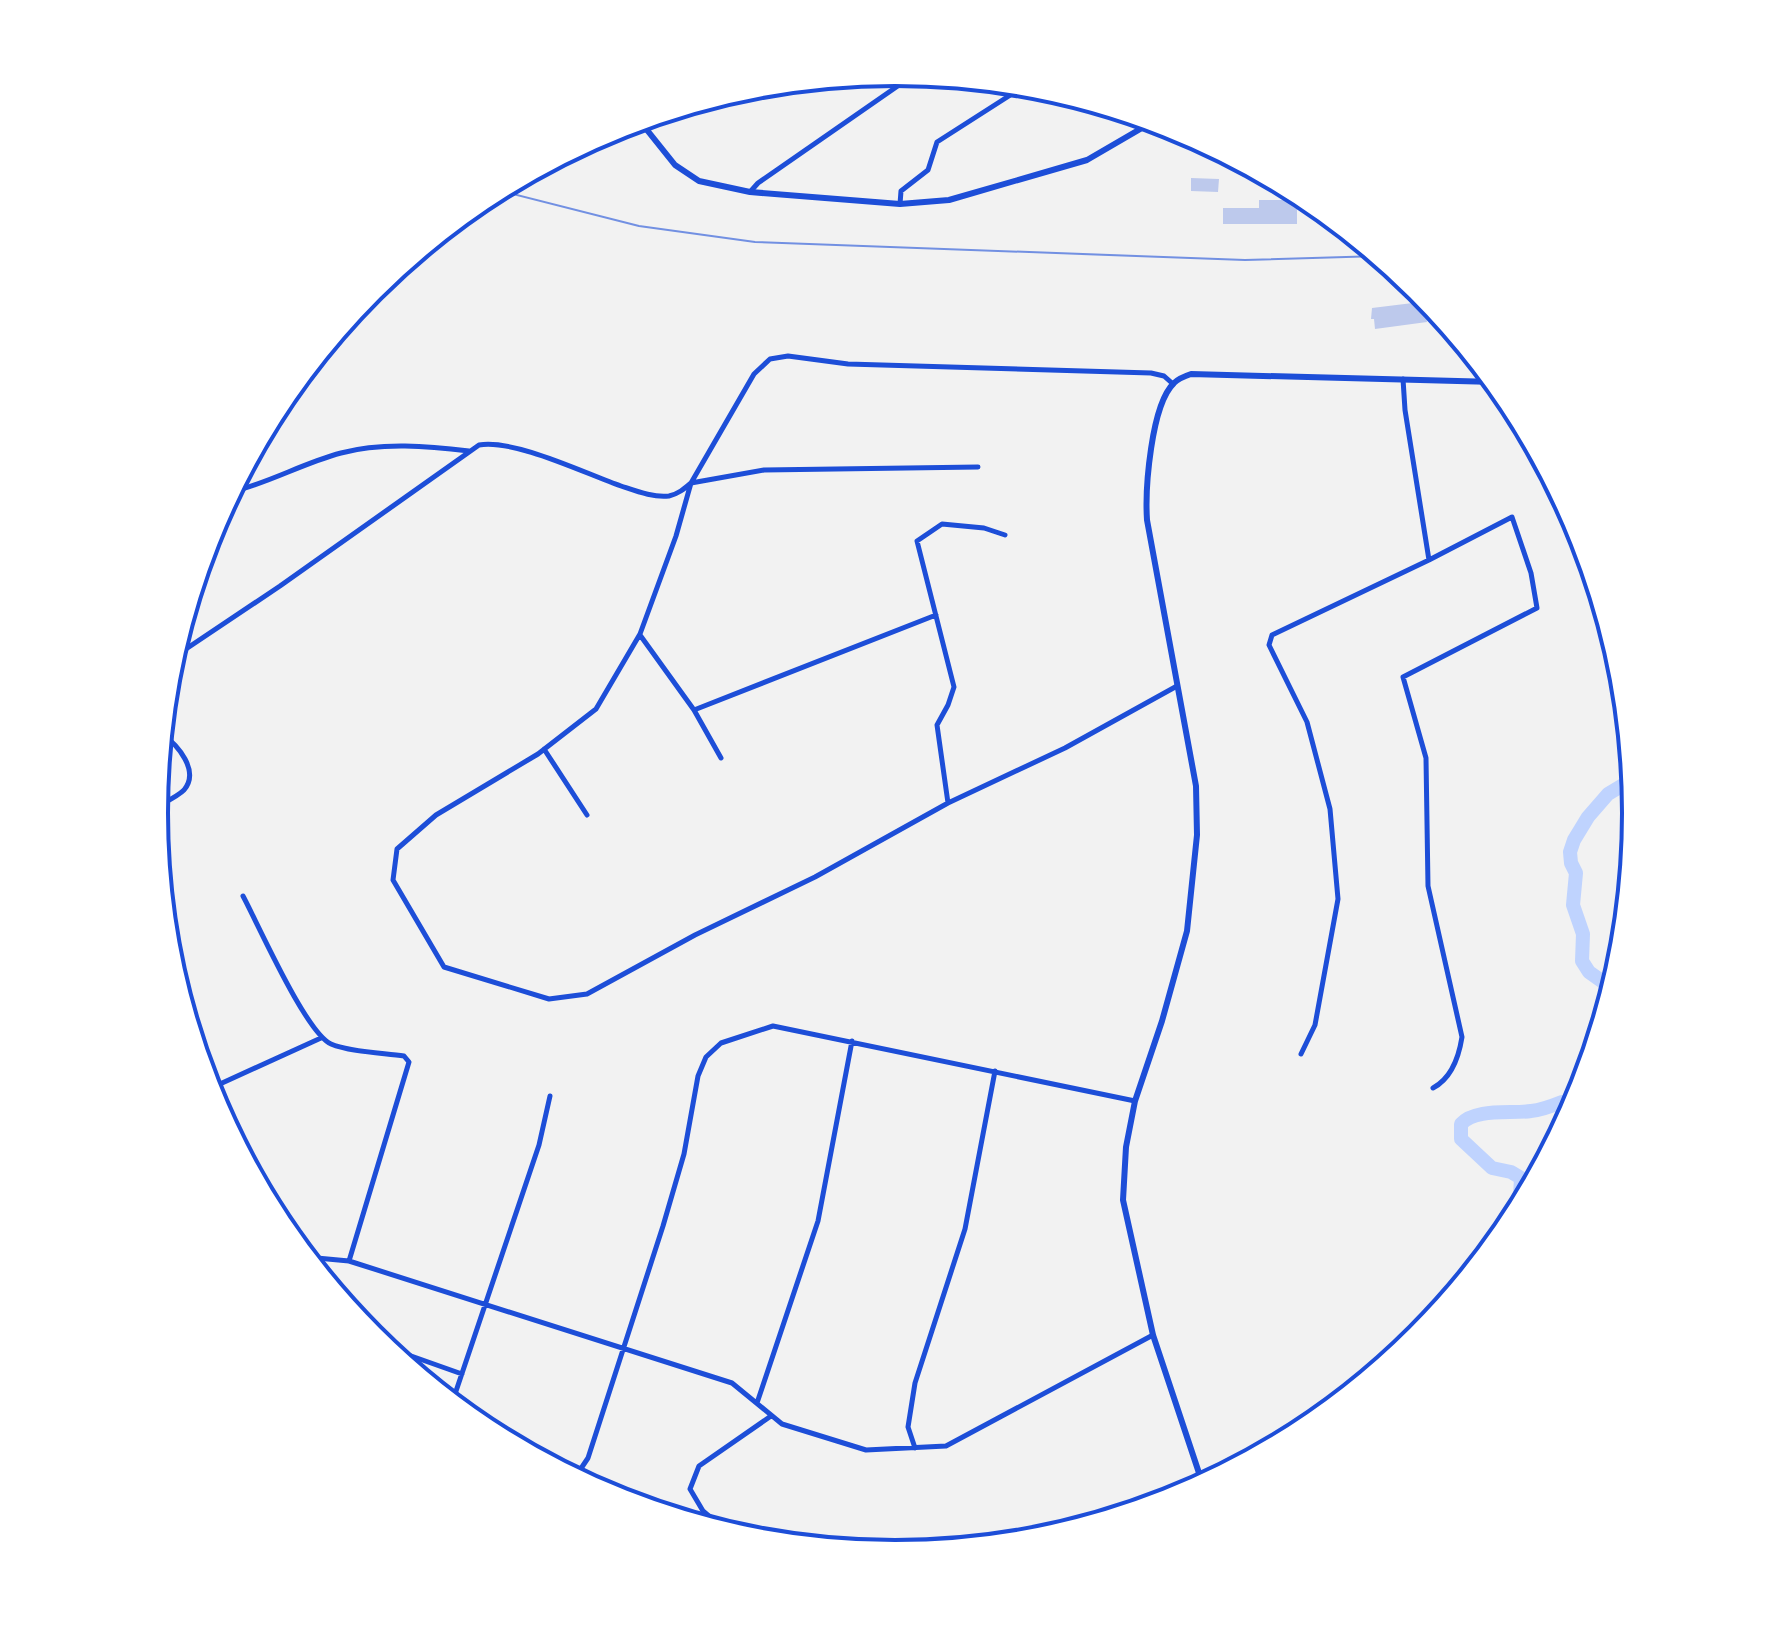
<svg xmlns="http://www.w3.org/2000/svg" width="1791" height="1626" font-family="Raleway,sans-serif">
<rect width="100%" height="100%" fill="#f2f2f2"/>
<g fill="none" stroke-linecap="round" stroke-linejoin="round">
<path stroke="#bfd3fe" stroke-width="14" d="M1613,989l-24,-17 -7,-11 1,-27 -10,-29 3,-32 -5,-10 -1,-11 4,-12 14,-23 20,-23 25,-15
M1510,1227l10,-30 1,-19 -10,-6 -19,-4 -31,-29v-15c15,-16 49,-10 70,-13 11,-1 21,-5 31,-9l7,4 2,7"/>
</g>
<path fill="#bdc9ec" d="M1191,178l28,1 -1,13 -27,-1z
M1259,200h38v24h-74v-16h36z
M1429,301l9,10 1,5h-13l1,6 -52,7 -1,-10h-3l1,-11z"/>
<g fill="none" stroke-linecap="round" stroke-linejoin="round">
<path stroke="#1d4ed8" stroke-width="5" d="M750,192l8,-9 157,-109
M900,204l1,-13 27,-21 9,-28 89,-57
M978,467l-214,3 -73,13 -15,53 -36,98 -44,75 -58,45 -102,61 -39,34 -4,31 51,87 105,32 38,-5 108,-59 120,-58 133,-74 117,-55 112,-62
M231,492c38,-9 72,-29 110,-39 40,-11 88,-7 128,-2
M1429,560l83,-43 19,56 6,35 -134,69 23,81 2,128 34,151c-3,19 -10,41 -29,51
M640,635l54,75 27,48
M171,659l109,-73 199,-141c36,-6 105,28 142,41 15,5 33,12 48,10 9,-2 15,-7 22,-13l63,-109 16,-15 18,-3 60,8 303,9 13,3 9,8
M694,710l242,-95
M544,749l43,66
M948,803l-11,-78 11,-20 6,-18 -37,-146 25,-17 42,4 21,7
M155,808c8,-5 22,-11 29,-18 16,-19 -6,-45 -22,-56
M243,896c15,28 63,137 88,148 19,8 52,9 73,12l5,6 -60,199
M1301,1054l14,-29 23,-126 -8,-90 -23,-87 -38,-77 3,-10 157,-75 -24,-150 -2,-31
M209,1089l112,-51
M306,1257l43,4 383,122 50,41 84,26 80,-4 207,-111
M383,1346l79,28
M452,1403l87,-258 11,-49
M757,1403l61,-182 34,-180
M915,1448l-7,-21 7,-44 50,-154 30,-158
M539,1459l39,14 10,-15 75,-232 21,-72 14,-78 8,-19 15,-14 52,-17 362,75
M729,1533l-26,-22 -13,-22 9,-23 72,-50"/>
<path stroke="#1d4ed8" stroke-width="6" d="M639,120l36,45 24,16 51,11 150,12 49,-4 138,-40 67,-39
M1203,1485l-50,-150 -30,-135 3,-53 9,-46 27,-80 25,-90 10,-96 -1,-49 -49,-266c-2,-31 4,-115 27,-137 4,-4 11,-7 17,-9l304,8"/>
<path stroke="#7290e2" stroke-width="2" d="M497,190l142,36 116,16 490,18 135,-4"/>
</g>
<path d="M0 0H1791V1626H0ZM168 813a727 727 0 1 1 1454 0a727 727 0 1 1-1454 0Z" fill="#fff" fill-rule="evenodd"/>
<path fill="none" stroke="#1d4ed8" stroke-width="4" d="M168 813a727 727 0 1 1 1454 0a727 727 0 1 1-1454 0Z"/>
</svg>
